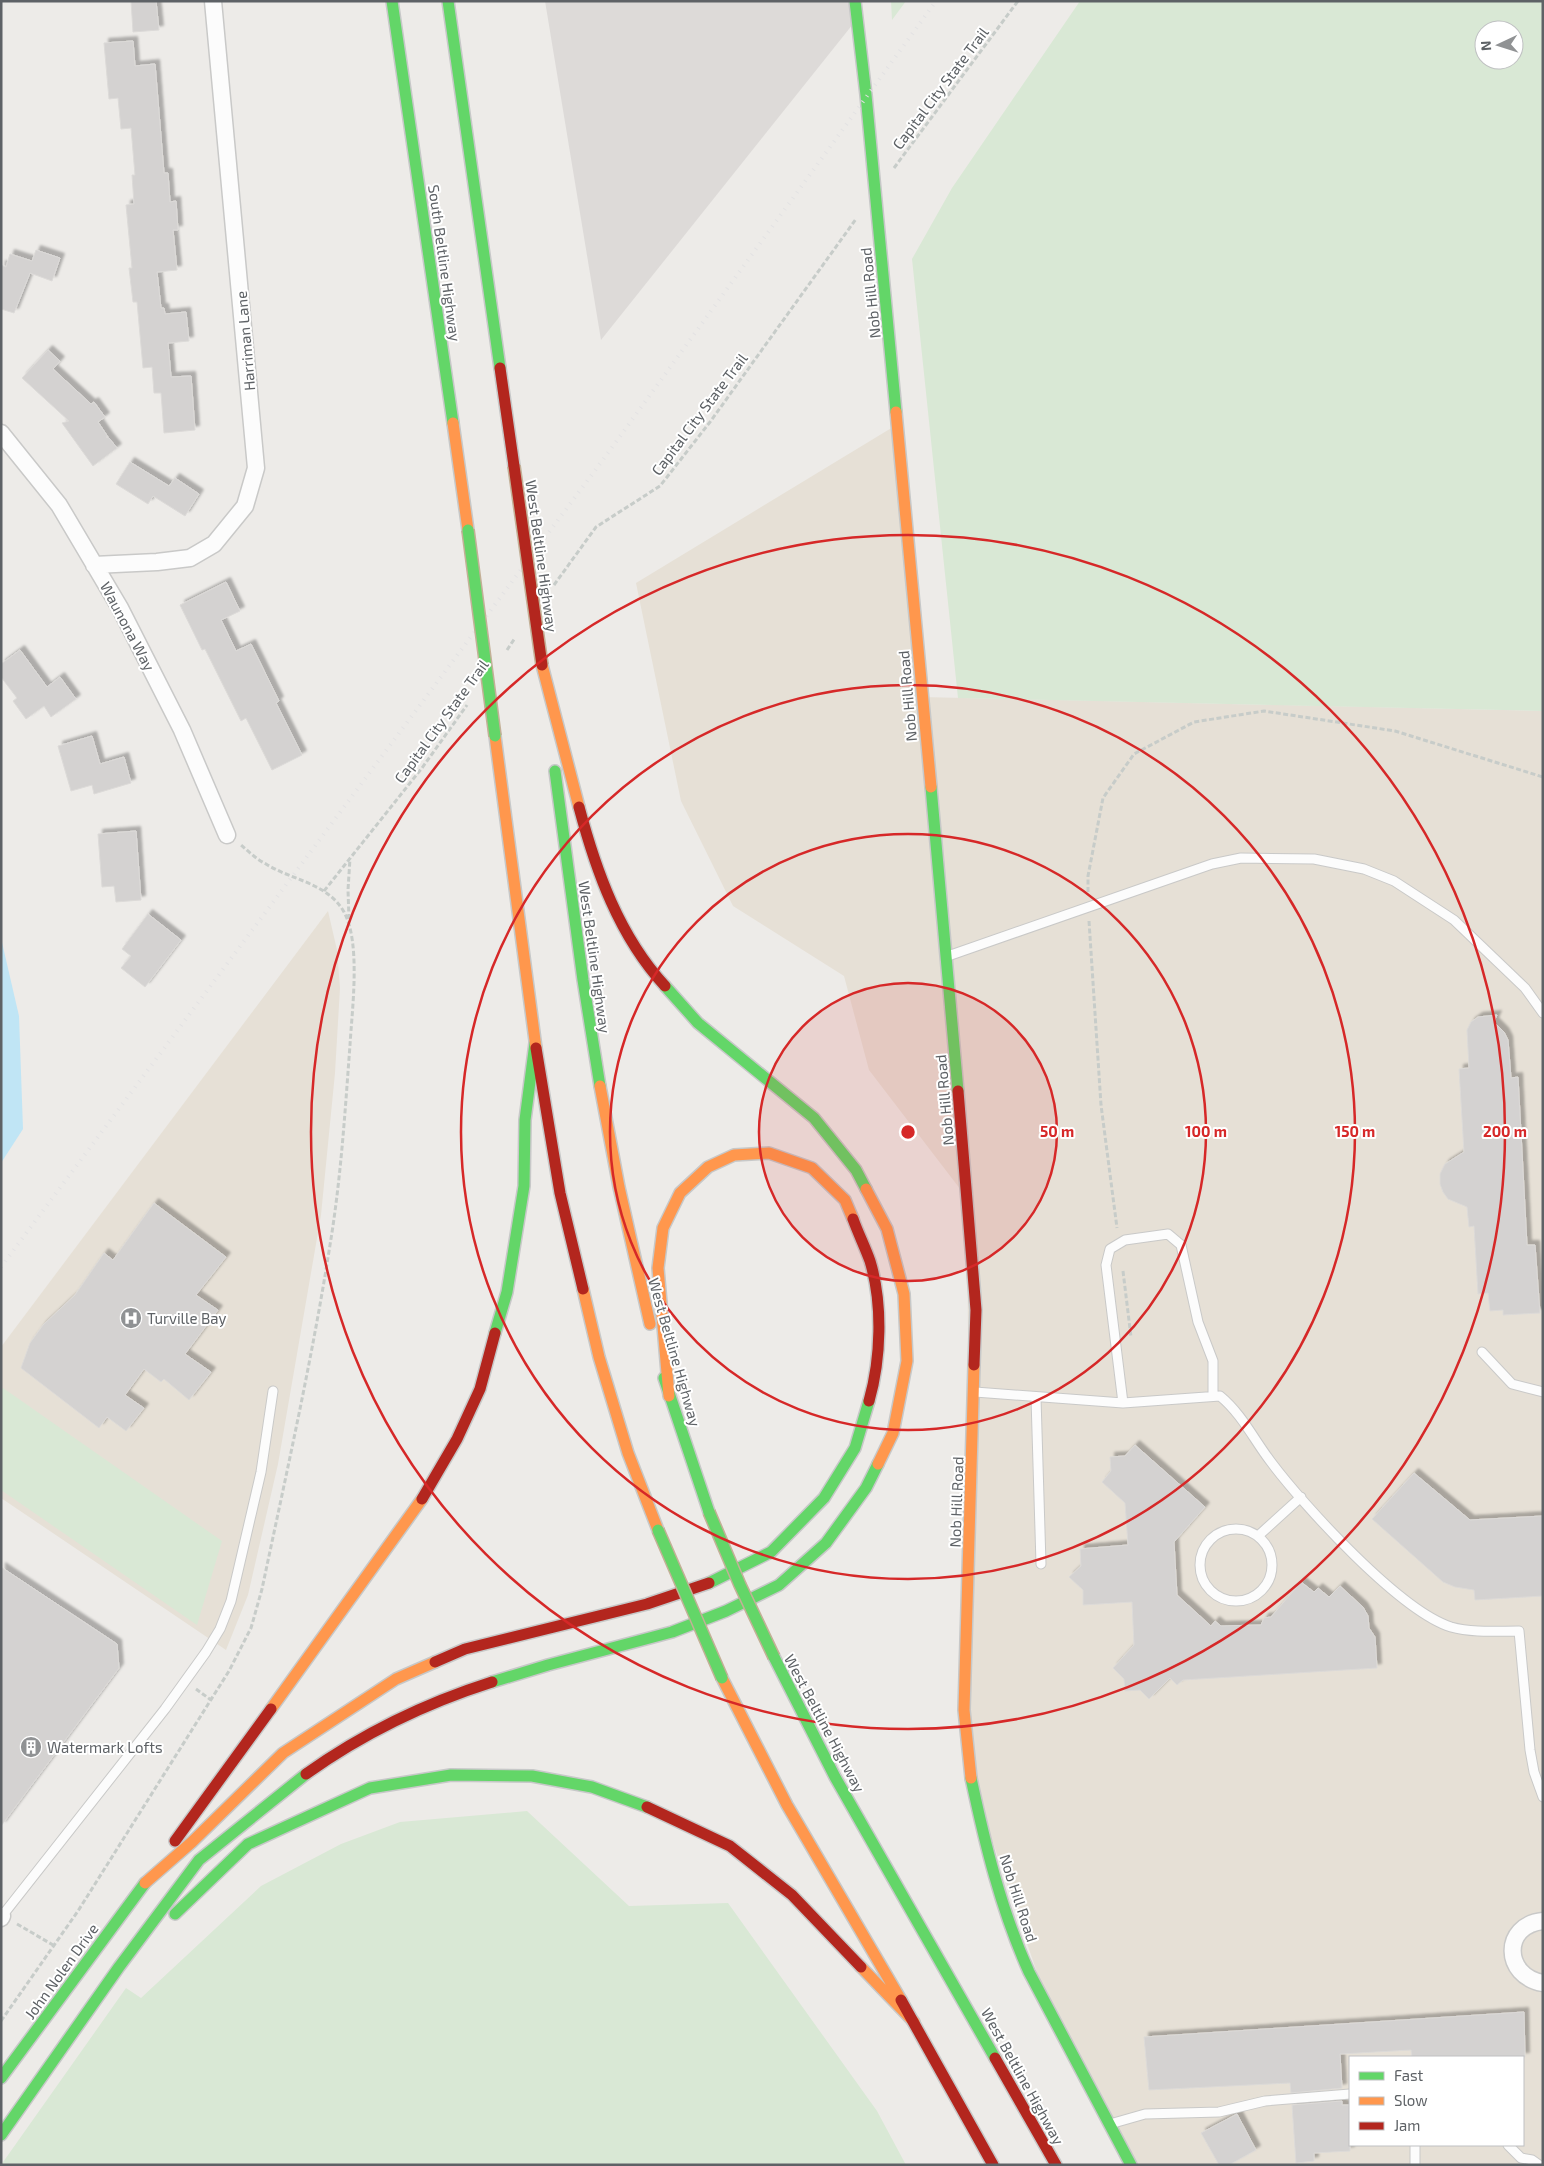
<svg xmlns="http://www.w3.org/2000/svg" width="1544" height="2166" font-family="'Exo 2',sans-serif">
<defs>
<filter id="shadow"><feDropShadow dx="4.5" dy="-4.5" stdDeviation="1" flood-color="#0004"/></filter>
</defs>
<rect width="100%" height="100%" fill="#edebe8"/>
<path fill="#e6e0d6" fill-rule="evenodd" d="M898,424l24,273 621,14v1454h-412l-82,-157 -78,-230 -4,-580 -98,-128 -25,-94 -111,-70 -52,-105 -45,-218zM1350,2057h173v88h-173z
M328,911l9,39 3,38 -5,85 -14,142 -43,249 -30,131 -22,55 -225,-152v-151z"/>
<path fill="#dddad8" d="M545,1h310l2,18 -256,321z"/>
<path fill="#d9e8d5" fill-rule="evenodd" d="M891,1h15l-14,19z
M1080,1h463v710l-585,-13 -46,-439 40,-71zM1484,30h30v30h-30z
M3,1388l219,153 -25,84 -196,-135v-99z
M527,1811l102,95 99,-3 149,208 29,54h-905l125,-177 15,10 120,-112 80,-42 59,-22z"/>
<path fill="#c0e5f5" d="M1,938l18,78 4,113 -22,34z"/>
<path fill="#d4d2d1" stroke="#dcdad8" filter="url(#shadow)" d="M131,1h25l3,29 -26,2z
M133,41l2,25 20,-2 9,109h4l2,29 6,-1 2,29h-5l4,40 -20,2 4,36h3l1,6 21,-2 3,29 -21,2 3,34 20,-1 4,54 -31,3 -3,-40h-7l-2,-26 -9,1 -6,-66h-4l-4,-34h3l-6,-63 8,-1 -2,-29h3l-4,-47 -10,1 -3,-31 -9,1 -5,-56z
M36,250l24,8 -8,23 -22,-8 -16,40 -13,-4v-44l5,2 4,-13 22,7z
M48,350l12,11 -7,8 38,35 3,-2 11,15 -7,5 10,15h-2l3,1 8,10 -24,18 -31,-43 7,-2 -47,-43z
M130,462l39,24 6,-8 24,16 -14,22 -32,-20 -5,8 -32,-20z
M226,582l14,29 -19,9 15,31 15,-7 28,57 -3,2 26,52 -30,15 -26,-52 -5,3 -36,-72 -3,1 -22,-45z
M20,650l27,37 13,-10 16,22 -25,18 -7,-11 -18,13 -13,-18 4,-3 -16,-21v-13z
M92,736l8,28 24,-7 7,26 -37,11 -2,-9 -21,6 -13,-45z
M136,831l5,69 -25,2 -2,-16 -12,1 -4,-53z
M148,914l33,26 -36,47 -24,-19 10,-12 -9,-7z
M1497,1015l-3,7 10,10 4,8 3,38 7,-1 9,168h8l5,68 -37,2v-5l-13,1 -2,-18 -10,1 -4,-68 -5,1 -2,-20 -19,-8 -5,-7 -3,-8v-10l5,-10 19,-12 -5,-83 10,-1 -2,-38 4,-8 7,-5z
M154,1203l72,54 -30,38 22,15 -33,44 26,18 -22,28 -25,-21 -3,3 -17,-13 -19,26 19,13 -18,23 -19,-14 -8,11 -78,-60 9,-25 13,-18 32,-30 29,-42 9,7z
M1135,1445l70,62 -31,35 3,53 34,31 4,-5 6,5 40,-1 3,-7 7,-1 30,-35 13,10 4,-4 11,9 11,-11 23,21 5,9 1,12 6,9 2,31 -194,12 -6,5 -7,-7 -21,21 -9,-9 -15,1 -1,-12 -11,-11 21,-23 -2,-43 -49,3v-15l-14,-13 12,-11 -1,-17 48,-4 -3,-42 -23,-21 9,-11 -1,-14 15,-1z
M1414,1473l56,47 73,-4v80l-68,4 -1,-10 -19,-3 -12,-5 -71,-63z
M1,1567l116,77 2,24 -118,158z
M1524,2012l1,45h-113l-1,-7 -71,4 2,34 -51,5 -1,-10 -141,7 -5,-53z
M1342,2101v4h8v46l-36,2v8l-18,2 -4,-58z
M1237,2114l19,36 -27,15h-10l-18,-32z"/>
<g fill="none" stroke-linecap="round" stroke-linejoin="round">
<g stroke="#c9c9c8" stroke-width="11">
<path id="lane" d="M948,956l264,-92 29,-6 73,1 50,10 30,12 60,39 71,68 18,25
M1482,1352l30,32 31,8
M975,1392l148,11 97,-7c22,18 34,44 51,66 33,44 129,149 180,165 21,6 46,4 68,4l11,119 4,22 9,25
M1036,1398l5,166
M1123,1403l-17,-138 4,-16 15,-9 43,-6 13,11 17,77 15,39v34
M1200 1565a36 36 0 1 1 72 0a36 36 0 1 1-72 0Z
M1258,1536l43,-39
M2,1916l163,-207 41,-57 14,-23 11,-28 30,-129 12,-81
M1110,2124l35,-10 74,-2 46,-11 85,-7
M1415,2145v20
M1508,2145l13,13 11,2 7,5"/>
</g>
<g stroke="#c9c9c8" stroke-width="19">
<path id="street" d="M1,433l58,72 61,103 62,122 45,105
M94,565l63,-3 33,-4 24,-14 31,-38 11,-38 -43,-467
M1,1918l1,-2
M1543,1921c-41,4 -40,55 0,62"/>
</g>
<g stroke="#c7c8c8" stroke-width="14">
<path id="fast" d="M392,1l61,422
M448,1l52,367
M855,1l11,94 30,317
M555,771l28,209 17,106
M931,787l27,304
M665,986l33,37 116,95 42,52 10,19
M495,1333l12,-41 17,-106 1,-66 10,-77
M664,1378l45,134
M709,1583l62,-31 53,-54 31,-50 14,-47
M774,1657l61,120 160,281
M492,1682l56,-17 124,-33 54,-21 53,-26 47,-42 40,-55 12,-24
M971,1778c14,66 30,132 58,194l102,193
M175,1914l73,-70 122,-56 81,-13 81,1 60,11 55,20
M119,1967l80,-107 107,-86
M1,2078l144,-195
M1,2135l118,-168"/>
</g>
<g stroke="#c7c8c8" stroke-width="14">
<path id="slow" d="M896,412l35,375
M453,423l15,107
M542,665l37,142
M495,736l41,312
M600,1086l19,101 31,137
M866,1189l21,40 17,65 3,67 -14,72 -15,31
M583,1289l16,68 29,96 30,77
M669,1396l-11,-128 5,-40 17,-35 28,-26 26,-12 35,-2 43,15 33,32 8,19
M722,1678l65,127 114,195
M271,1709l151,-210
M971,1778l-7,-68 10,-345
M145,1883l47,-41 91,-89 113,-74 39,-17
M861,1967l53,55"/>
</g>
<g stroke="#c7c8c8" stroke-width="14">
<path id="jam" d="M500,368l14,98
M579,807c17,64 40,129 86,179
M536,1048l24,145 23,96
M958,1091l18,219 -2,55
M853,1219c5,14 12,28 17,42 13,43 11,98 -1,140
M422,1499l35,-60 23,-50 15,-56
M435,1662l30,-13 182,-45 62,-21
M306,1774c56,-40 120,-71 186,-92
M647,1807l83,39 62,49 69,72
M175,1841l96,-132
M901,2000l92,165
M995,2058l61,107"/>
</g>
<path stroke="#c7ccc9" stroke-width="3" stroke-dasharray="5 2.5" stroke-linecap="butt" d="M894,168l124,-167
M554,585l42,-58 64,-41 50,-64 146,-203
M507,650l8,-12
M324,891l98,-123 45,-63
M1088,892v-16l15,-78 31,-44 60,-32 70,-11 131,20 148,46
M349,919l-1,-29 2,-32
M1089,921l12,184 16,123
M1123,1271l8,66
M196,1689l15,11
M17,1924l36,21
M1,2021l77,-110 151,-240 22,-43 11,-39c24,-114 50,-229 68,-344 11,-67 15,-133 20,-200 2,-35 11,-102 -6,-133 -16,-29 -53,-32 -78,-48 -10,-5 -18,-13 -26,-20"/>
<use href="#lane" stroke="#fcfcfc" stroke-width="9"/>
<use href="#street" stroke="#fcfcfc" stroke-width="16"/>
<use href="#fast" stroke="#63d668" stroke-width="11"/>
<use href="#slow" stroke="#ff974d" stroke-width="11"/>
<use href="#jam" stroke="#b3261e" stroke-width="11"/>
<path stroke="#e3e2e3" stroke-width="4" stroke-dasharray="1 6" stroke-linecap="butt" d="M1,1267l604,-810 331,-456"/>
<g stroke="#c3b097" stroke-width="14" stroke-linecap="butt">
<path id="fast-bridge" d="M468,530l27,206
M709,1512l31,73 34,72
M658,1530l64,148"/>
</g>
<g stroke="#c3b097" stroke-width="14" stroke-linecap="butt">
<path id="jam-bridge" d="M514,466l28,199"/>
</g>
<use href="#fast-bridge" stroke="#63d668" stroke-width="11"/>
<use href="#jam-bridge" stroke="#b3261e" stroke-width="11"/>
</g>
<circle cx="908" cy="1132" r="149" fill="#d62828" fill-opacity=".12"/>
<g fill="none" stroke="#d62828" stroke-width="2.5">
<circle cx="908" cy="1132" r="149"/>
<circle cx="908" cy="1132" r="298"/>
<circle cx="908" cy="1132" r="447"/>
<circle cx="908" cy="1132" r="597"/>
</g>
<defs>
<g id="hospital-disc" transform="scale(1.125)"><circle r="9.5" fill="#909294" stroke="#fff"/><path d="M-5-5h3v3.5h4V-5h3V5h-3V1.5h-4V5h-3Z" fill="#fff"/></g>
<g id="building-disc" transform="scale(1.125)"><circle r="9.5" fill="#909294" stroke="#fff"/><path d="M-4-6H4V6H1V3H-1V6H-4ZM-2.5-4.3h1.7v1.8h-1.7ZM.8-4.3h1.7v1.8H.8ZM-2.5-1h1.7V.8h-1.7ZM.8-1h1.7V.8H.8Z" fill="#fff"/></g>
</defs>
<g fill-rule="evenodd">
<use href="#hospital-disc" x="131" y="1318"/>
<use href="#building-disc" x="31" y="1747"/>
</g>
<g text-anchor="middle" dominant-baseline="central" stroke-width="4" stroke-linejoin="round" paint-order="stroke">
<g font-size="15" fill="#5e6266" stroke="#fff">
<text transform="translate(940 88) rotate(-53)">Capital City State Trail</text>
<text transform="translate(445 263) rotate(82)">South Beltline Highway</text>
<text transform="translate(870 293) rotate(-96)">Nob Hill Road</text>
<text transform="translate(245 341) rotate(-95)">Harriman Lane</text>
<text transform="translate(699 414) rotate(-53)">Capital City State Trail</text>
<text transform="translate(542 556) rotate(82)">West Beltline Highway</text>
<text transform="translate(128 626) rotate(62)">Waunona Way</text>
<text transform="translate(907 696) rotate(-95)">Nob Hill Road</text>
<text transform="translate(441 721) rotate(-54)">Capital City State Trail</text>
<text transform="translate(595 957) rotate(82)">West Beltline Highway</text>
<text transform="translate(944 1100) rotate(-95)">Nob Hill Road</text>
<text transform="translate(675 1352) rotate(74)">West Beltline Highway</text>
<text transform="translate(956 1502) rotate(-88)">Nob Hill Road</text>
<text transform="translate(825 1723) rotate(62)">West Beltline Highway</text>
<text transform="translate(1019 1898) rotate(72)">Nob Hill Road</text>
<text transform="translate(61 1971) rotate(-54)">John Nolen Drive</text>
<text transform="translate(1023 2076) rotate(61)">West Beltline Highway</text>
</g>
<g font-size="15" fill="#5e6266" stroke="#fff" text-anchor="start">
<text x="147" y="1318">Turville Bay</text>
<text x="47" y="1747">Watermark Lofts</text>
</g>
</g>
<circle cx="908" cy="1132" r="8" fill="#d62828" stroke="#fff" stroke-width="2.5"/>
<g font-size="15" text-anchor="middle" font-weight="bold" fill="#d62828" stroke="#fff" stroke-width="4" stroke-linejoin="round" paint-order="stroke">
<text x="1057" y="1137">50 m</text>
<text x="1206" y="1137">100 m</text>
<text x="1355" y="1137">150 m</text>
<text x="1505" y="1137">200 m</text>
</g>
<rect width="1544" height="2166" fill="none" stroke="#5e6266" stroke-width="5"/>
<rect x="1349" y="2056" width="175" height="90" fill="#ffffff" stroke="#bfc0c2"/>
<rect x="1359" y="2072" width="25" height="8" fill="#63d668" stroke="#bfc0c2"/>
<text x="1394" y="2081" font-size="15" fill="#5e6266">Fast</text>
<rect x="1359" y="2097" width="25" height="8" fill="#ff974d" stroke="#bfc0c2"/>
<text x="1394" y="2106" font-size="15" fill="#5e6266">Slow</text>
<rect x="1359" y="2122" width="25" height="8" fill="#b3261e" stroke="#bfc0c2"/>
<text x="1394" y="2131" font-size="15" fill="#5e6266">Jam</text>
<g transform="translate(1499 45) rotate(266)"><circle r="24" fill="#ffffff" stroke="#bfc0c2"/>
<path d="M0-4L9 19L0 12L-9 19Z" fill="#909294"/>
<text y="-8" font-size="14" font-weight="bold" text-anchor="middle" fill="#5e6266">N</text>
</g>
</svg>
